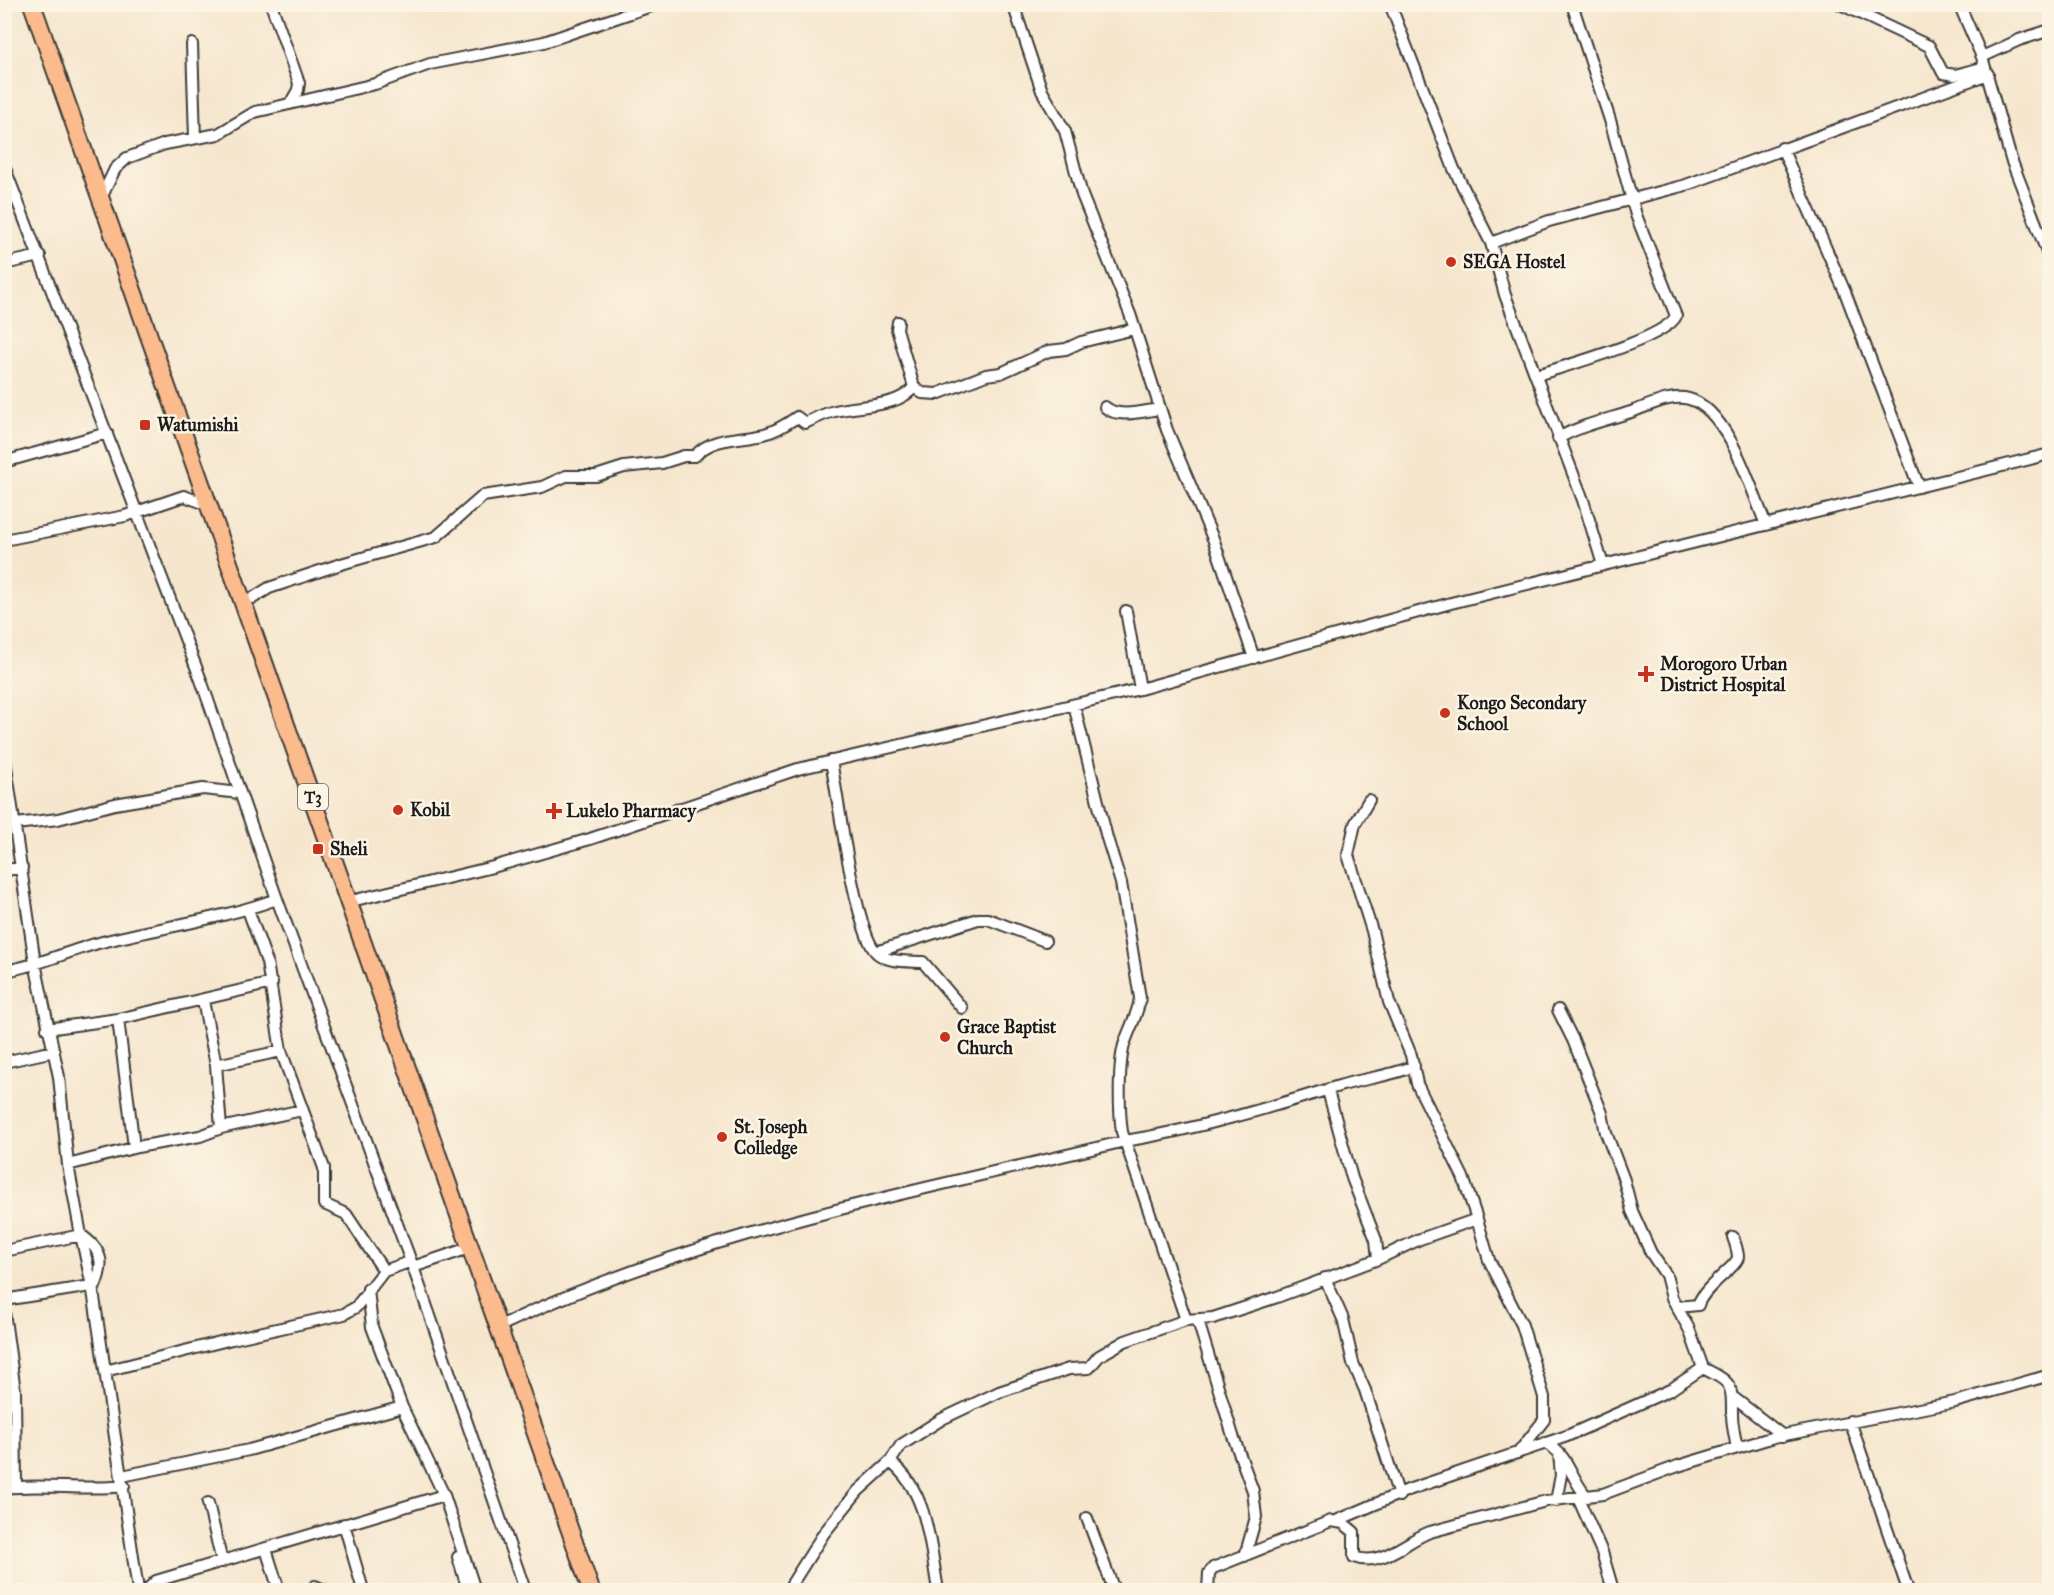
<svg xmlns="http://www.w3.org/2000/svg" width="2054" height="1595" font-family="'IM FELL Great Primer',serif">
<rect width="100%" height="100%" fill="#fcf5e5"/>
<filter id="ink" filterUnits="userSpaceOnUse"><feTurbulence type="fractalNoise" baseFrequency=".0167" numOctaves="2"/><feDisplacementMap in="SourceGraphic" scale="12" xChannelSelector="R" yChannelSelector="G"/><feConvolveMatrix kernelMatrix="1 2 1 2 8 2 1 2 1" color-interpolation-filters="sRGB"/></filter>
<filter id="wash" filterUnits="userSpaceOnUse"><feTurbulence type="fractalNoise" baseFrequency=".008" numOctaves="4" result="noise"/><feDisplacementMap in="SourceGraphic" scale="24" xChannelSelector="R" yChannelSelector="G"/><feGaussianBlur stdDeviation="1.35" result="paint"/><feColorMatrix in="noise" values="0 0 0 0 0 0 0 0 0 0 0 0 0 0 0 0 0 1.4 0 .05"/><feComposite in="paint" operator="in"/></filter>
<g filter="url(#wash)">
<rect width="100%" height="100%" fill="#f6e6ce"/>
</g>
<g filter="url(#ink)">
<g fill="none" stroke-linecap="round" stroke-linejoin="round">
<g stroke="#3d3a37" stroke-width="14">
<path id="minor" d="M271,4l28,79 -1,7 -8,14
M1013,4l29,87 23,40 17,64 48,119 37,116 47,111 40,117
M1390,4l64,165 37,74 14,52 78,205 20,65
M1840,4l89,42 14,27 12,2 30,-8
M1959,4l23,53 29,102 39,101
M192,44l3,94
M1982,57l37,-17 31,-10
M1782,148l63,144 74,195
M4,166l197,514 76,219 136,368 112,323
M101,198l14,-29 12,-11 38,-14 53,-10 37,-22 120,-28 55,-20 114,-22 113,-38
M1491,243l58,-22 137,-36 302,-111
M4,264l36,-8
M898,322l-1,7 17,58 8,6 15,1 49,-19 15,-2 48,-22 17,-2 15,-7 53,-13
M1537,375c27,-9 128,-36 139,-59l-40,-101 -26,-95 -38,-116
M1105,407c13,12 38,4 55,2
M1558,438c24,-13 48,-18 73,-26 18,-6 39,-18 58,-13 39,10 63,92 77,126
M4,462l103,-29
M4,540l121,-24 59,-20 25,9
M253,598l16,-10 72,-24 95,-27 47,-41 59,-9 24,-11h30l28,-9 38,-4 22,-7h11c17,-20 45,-16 69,-22 12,-3 23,-10 33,-17l8,6c9,-4 20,-10 30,-12 24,-6 63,-3 79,-24
M1126,611l14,78
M1074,705l33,133 14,45 19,115c-2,16 -10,29 -15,44 -7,20 -6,69 -3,90l64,188
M4,753l31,210 24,114 9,88 13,70c23,16 24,30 12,56l45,299
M831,761c7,37 24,167 44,190 10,12 33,10 48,11l39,46
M1369,800l-14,24 -7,31 24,76 17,71 22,53 6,29 46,93 14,42
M16,824l42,-5 57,-15 88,-15 37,4
M4,870l18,-2
M351,901l142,-34 97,-28 208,-70 342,-80 311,-86 599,-149
M248,910l19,52 14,89 43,117v36l22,10 38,57
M876,952l102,-33h10l57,22
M4,971c35,-5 68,-22 102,-30 57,-14 115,-22 171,-42
M203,1001l13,64 5,63
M1558,1010l15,30 29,73 4,20 18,47 8,31 19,42 15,22 6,23 17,31 14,39
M118,1019l16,128
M47,1029l71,-10 154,-36
M4,1062l50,-11
M216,1065l65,-14
M1328,1091l24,87 24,62 2,19
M68,1165l69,-18 63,-11 21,-8 81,-18
M4,1251l77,-16 12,56
M413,1267l59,-20
M1325,1278l18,41 10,44 12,27 34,106
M368,1289l4,38 30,80 42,88 31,95
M4,1300l87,-14
M1677,1307l21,-2c6,-19 39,-38 40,-48 0,-6 -3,-14 -5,-20
M4,1312l11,79 1,95
M1198,1321l35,115 20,55 3,26 -11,39
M498,1327c198,-95 415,-134 627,-186 73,-12 143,-33 214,-55 25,-8 50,-9 75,-20
M105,1371l127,-32 112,-25 12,-7 28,-36 25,-9
M1734,1398l49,38
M1850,1421l58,169
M1545,1443c24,11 25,35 42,54
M890,1462c38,28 40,84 48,128
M122,1476l127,-26 153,-43
M4,1488c41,-5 80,3 120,-2
M1578,1498l24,54 11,38
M1556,1501l5,-26 -2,-21
M208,1503l14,59
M1087,1518l27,72
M1336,1521l72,-31 159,-54 103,-46 33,-22c29,15 29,15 29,46 0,12 3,23 5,34
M344,1524l19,66
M266,1549l13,41
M458,1557l10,33
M315,1586l9,4
M147,1590l9,-9 288,-86
M788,1590l36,-57 34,-42 32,-29 11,-17 41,-26 57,-27 70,-23 20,-1 10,-12 26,-15 61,-21 27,-2 64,-21 101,-38 42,-20 57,-20 12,41 33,65 22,72v23l-26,33
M1208,1590l1,-17 4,-5 118,-47 12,2 11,9v25c27,11 53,-17 76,-25l116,-31 57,-7 75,-28 96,-29 181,-35 95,-27"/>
</g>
<g stroke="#3d3a37" stroke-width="20">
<path id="trunk" d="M32,4l559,1586"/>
</g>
<use href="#minor" stroke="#fff" stroke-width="10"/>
<use href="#trunk" stroke="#fbbb8d" stroke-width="16"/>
</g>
</g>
<g fill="#c8321e" stroke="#fcf5e5" stroke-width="2">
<circle cx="1451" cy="262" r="6"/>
<rect x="139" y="419" width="12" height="12" rx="3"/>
<path d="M1643 665h6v6h6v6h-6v6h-6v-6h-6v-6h6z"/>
<circle cx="1445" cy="713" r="6"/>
<circle cx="398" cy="810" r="6"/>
<path d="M551 802h6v6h6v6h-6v6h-6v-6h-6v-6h6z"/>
<rect x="312" y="843" width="12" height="12" rx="3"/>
<circle cx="945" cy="1037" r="6"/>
<circle cx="722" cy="1137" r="6"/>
</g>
<g text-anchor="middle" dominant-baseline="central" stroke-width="5" stroke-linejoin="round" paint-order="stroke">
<rect fill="#fcf5e5" stroke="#5f5d58" stroke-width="1.5" x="298" y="784" width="30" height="26" rx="4.5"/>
<g font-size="16" font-weight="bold" fill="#1c1c1c">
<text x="313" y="797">T3</text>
</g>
<g font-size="18" font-weight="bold" fill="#1c1c1c" stroke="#fcf5e5" text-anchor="start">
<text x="1463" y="262">SEGA Hostel</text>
<text x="157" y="425">Watumishi</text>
<text x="1660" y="664">Morogoro Urban<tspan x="1660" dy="21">District Hospital</tspan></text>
<text x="1457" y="703">Kongo Secondary<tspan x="1457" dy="21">School</tspan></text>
<text x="410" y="810">Kobil</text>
<text x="566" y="811">Lukelo Pharmacy</text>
<text x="330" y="849">Sheli</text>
<text x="957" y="1027">Grace Baptist<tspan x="957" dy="21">Church</tspan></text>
<text x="734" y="1127">St. Joseph<tspan x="734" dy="21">Colledge</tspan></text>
</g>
</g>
<rect width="2054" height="1595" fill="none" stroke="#fcf5e5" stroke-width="24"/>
</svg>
